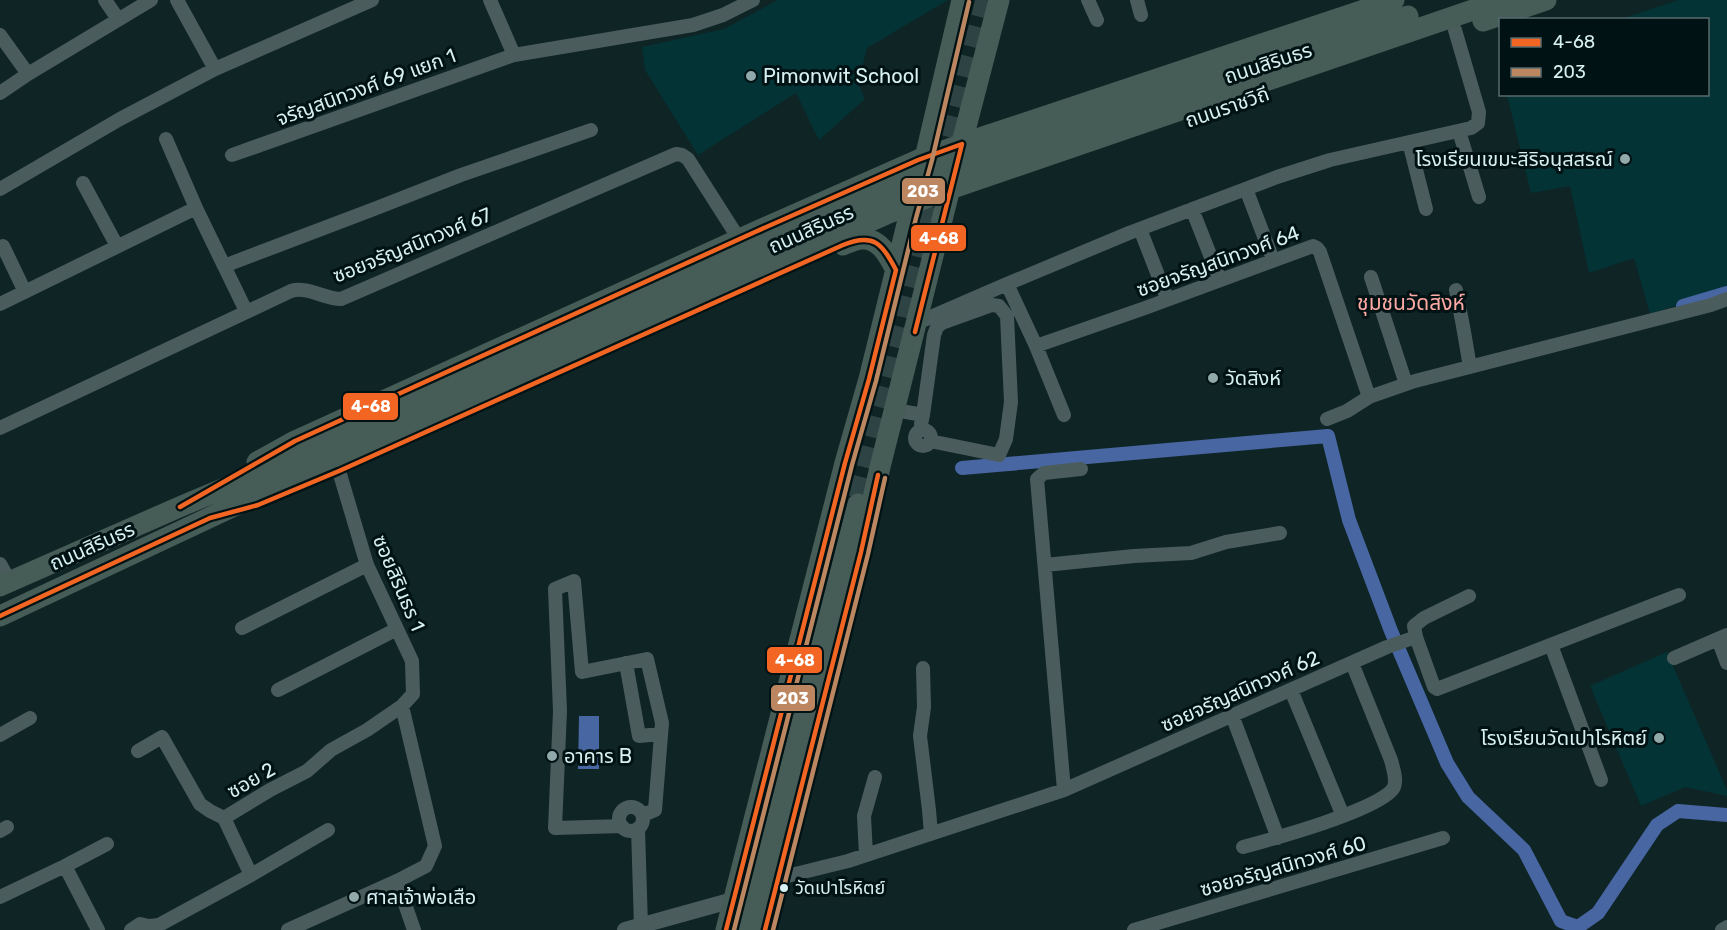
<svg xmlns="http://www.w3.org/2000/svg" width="1727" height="930" font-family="Rubik,'Noto Sans Thai',sans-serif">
<rect width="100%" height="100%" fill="#0f2425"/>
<path fill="#043336" d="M778,0h170l-81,48 -4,16 -11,6 13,29 -46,41 -23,-47 -98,62 -53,-85 -3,-23 82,-18z
M1679,0h48v289l-77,25 -16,-56 -45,15 -19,-87 -39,7 -24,-98 201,-1v-74l-87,-1z
M1667,652l60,138v6l-42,-9 -44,19 -51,-120z"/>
<path fill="#4766a2" d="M579,716h20v53h-21z"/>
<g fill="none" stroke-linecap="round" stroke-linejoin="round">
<path stroke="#4766a2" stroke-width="14" d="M1683,306l44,-13
M962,468l366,-32 21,84 42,111 56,132 21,34 56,53 37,71 17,6 20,-14 59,-88 21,-14 49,4"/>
<path stroke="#2d4344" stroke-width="21" stroke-dasharray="21 10" stroke-linecap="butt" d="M859,498l127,-498"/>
<path stroke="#4b5c5d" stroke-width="14" d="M105,0l13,19
M177,0l38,69
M490,0l24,55
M1088,0l9,20
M1137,0l4,15
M0,35l28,39
M0,93l28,-19 123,-74
M1459,131l20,66
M166,139l30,69
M1409,142l17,67
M232,155l282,-100 179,-30 30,-10 30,-15
M83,183l34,63
M0,189l120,-70 95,-50 157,-69
M1246,189l24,63
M1192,209l26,66
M1140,229l25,64
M3,246l22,46
M224,266l150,-57 87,-34 130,-45
M1371,277l35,107
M1007,284l29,62 28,69
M1456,290l7,36 7,41
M0,304l196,-96 50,103
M917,323l90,-39 122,-51 148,-56 53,-17 141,-32 7,-5 1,-11 -24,-82
M1036,346l109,-38 168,-62 4,2 3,4 49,145
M895,410l28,5 -2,9
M923,415l11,-80 3,-8 5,-4 50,-18 7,1 8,10 4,86 -5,37 -7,16 -69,-14
M1327,419l20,-8 22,-14 46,-16 296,-76 16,-6
M0,428l291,-137c16,-5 34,8 50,8l335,-145 6,1 6,4 51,80
M915 438a8 8 0 1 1 16 0a8 8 0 1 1-16 0Z
M0,564l10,18
M1045,565l89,-9 57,-3 35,-11 54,-9
M1469,596l-45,22 -10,8 2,11 18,50 3,2 242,-94
M242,628l125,-63
M1718,639l9,24
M1551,645l50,135
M1674,658l53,-23
M626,663l13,73 22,-2
M923,668l1,39 -4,29 9,74 2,24
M278,690l119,-61
M1291,690l52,126
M1232,715l46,123
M0,735l30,-17
M138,751l24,-14 38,67 10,7 14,7
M1064,790l-27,-311 7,-6 37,-4
M619 819a12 12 0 1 1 24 0a12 12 0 1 1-24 0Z
M622,826l-67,2 5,-117 -5,-122 19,-8 8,91 65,-13 15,64 -7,87 -12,5
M638,829l3,97
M0,831l7,-4
M1243,847c26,-7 141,-38 151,-60 3,-8 -1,-19 -3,-27l-39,-97
M866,855l-2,-39 11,-39
M65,866l42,-22
M251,875l77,-45
M779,878l69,-17 216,-71 323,-143 29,-10
M397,881l17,49
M0,897l65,-31 33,64
M131,930l9,-6 9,2 10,-1 92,-50 -27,-57 46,-28 37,-19 24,-21 36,-20 35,-24 11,-12 -1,-33 -45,-96 -28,-94
M288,930l109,-49 29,-15 9,-20 -33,-140
M1134,930l309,-92
M1722,930l5,-3"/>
<path stroke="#4b5c5d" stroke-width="16" d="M625,930l108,-30"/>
<path stroke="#465c57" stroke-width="21" d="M1483,21l63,-21
M843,245c5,-2 13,-6 19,-6 18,-1 27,18 34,31
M257,462l38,-21 460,-209 163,-72 65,-23 411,-137
M0,586l184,-81 170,-71 529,-238 52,-21 473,-159
M0,616l264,-124 625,-279 52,-21 561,-192
M726,930l119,-467 24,-84 40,-163 16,-58 37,-158
M749,930l109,-426
M765,930l96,-378 19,-85 67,-267 52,-200"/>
<g stroke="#011214" stroke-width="9">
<path id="bus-1" d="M915,332l47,-188
M180,507l115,-66 460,-209 163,-72 44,-16
M0,616l210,-98 48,-13 81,-34 504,-226c31,-13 39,-1 53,25l-27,109 -24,84 -119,467
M765,930l96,-378 17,-77"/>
</g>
<g stroke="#011214" stroke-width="9">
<path id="bus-2" d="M734,930l118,-465 24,-84 40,-163 16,-58 37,-158
M773,930l95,-376 17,-76"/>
</g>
<use href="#bus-1" stroke="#f26522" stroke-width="4.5"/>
<use href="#bus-2" stroke="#bb8660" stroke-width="4.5"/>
</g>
<g fill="#91a9aa" stroke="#011214" stroke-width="2">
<circle cx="751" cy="76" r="6"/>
<circle cx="1625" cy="159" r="6"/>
<circle cx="1213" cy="378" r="6"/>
<circle cx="1659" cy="738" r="6"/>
<circle cx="552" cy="756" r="6"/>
<circle cx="354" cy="897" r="6"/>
</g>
<circle fill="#d7f0f2" stroke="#011214" stroke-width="2" cx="784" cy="888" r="5"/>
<g text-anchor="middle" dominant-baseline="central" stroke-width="6" stroke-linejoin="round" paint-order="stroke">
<g font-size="18" fill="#d7f0f2" stroke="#011214" text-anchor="start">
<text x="795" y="888">วัดเปาโรหิตย์</text>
</g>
<g font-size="20" fill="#d7f0f2" stroke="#011214">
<text transform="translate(1268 63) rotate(-18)">ถนนสิรินธร</text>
<text transform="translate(366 87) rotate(-20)">จรัญสนิทวงศ์ 69 แยก 1</text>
<text transform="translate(1227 107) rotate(-19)">ถนนราชวิถี</text>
<text transform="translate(811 229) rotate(-24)">ถนนสิรินธร</text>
<text transform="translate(412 245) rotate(-22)">ซอยจรัญสนิทวงศ์ 67</text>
<text transform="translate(1218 261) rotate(-20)">ซอยจรัญสนิทวงศ์ 64</text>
<text transform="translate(92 546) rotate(-24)">ถนนสิรินธร</text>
<text transform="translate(399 583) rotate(67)">ซอยสิรินธร 1</text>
<text transform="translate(1240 691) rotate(-24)">ซอยจรัญสนิทวงศ์ 62</text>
<text transform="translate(251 780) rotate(-30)">ซอย 2</text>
<text transform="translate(1283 866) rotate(-16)">ซอยจรัญสนิทวงศ์ 60</text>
</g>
<g font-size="20" fill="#d7f0f2" stroke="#011214" text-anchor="start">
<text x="763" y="76">Pimonwit School</text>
<text x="1613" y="159" text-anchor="end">โรงเรียนเขมะสิริอนุสสรณ์</text>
<text x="1225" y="378">วัดสิงห์</text>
<text x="1647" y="738" text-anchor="end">โรงเรียนวัดเปาโรหิตย์</text>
<text x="564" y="756">อาคาร B</text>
<text x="366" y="897">ศาลเจ้าพ่อเสือ</text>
</g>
<g font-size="21" fill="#ffaaa5" stroke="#011214">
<text x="1411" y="302">ชุมชนวัดสิงห์</text>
</g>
</g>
<g stroke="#011214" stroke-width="2">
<rect x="901" y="177" width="45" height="28" rx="6" fill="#bb8660"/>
<rect x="910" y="224" width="57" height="28" rx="6" fill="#f26522"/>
<rect x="342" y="392" width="57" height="29" rx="6" fill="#f26522"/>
<rect x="766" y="646" width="57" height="28" rx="6" fill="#f26522"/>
<rect x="770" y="684" width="46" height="28" rx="6" fill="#bb8660"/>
</g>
<g font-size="16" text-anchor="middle" font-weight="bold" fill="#fff">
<text x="923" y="197">203</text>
<text x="939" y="244">4-68</text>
<text x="371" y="412">4-68</text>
<text x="795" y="666">4-68</text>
<text x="793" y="704">203</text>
</g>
<rect x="1499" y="18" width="210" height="78" fill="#011214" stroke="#576b6d" stroke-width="1.5"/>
<rect x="1511" y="38" width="30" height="9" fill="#f26522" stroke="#576b6d" stroke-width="1.5"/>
<text x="1553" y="48" font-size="18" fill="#d7f0f2">4-68</text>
<rect x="1511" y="68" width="30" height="9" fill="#bb8660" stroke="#576b6d" stroke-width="1.5"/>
<text x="1553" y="78" font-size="18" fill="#d7f0f2">203</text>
</svg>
